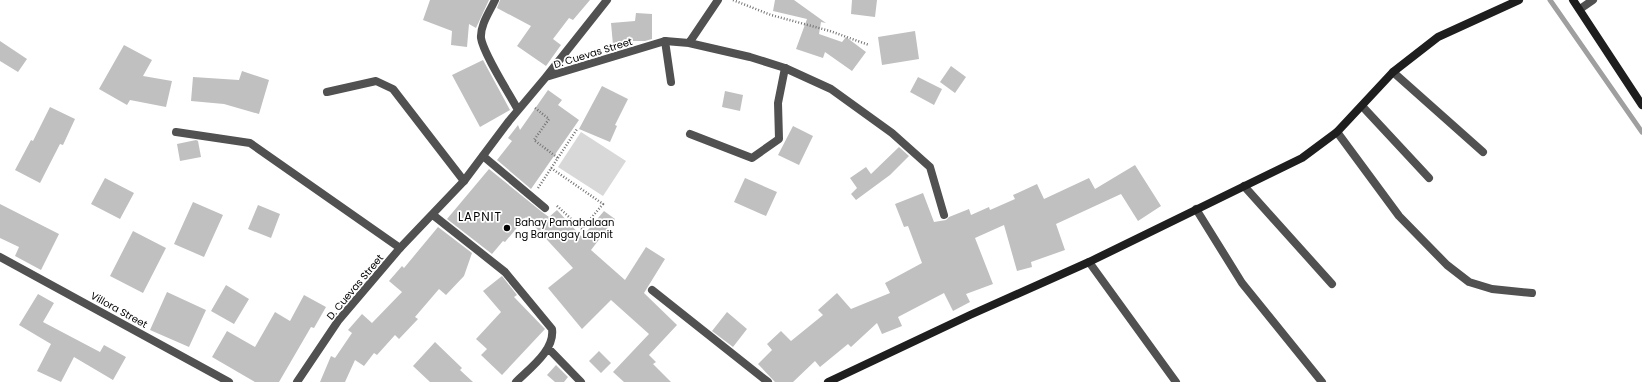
<svg xmlns="http://www.w3.org/2000/svg" width="1642" height="382" font-family="Poppins,sans-serif">
<rect width="100%" height="100%" fill="#fff"/>
<path fill="#d8d8d8" d="M581,132l45,29 -23,35 -45,-29z"/>
<g fill="none" stroke-linecap="round" stroke-linejoin="round">
<path stroke="#9f9f9f" stroke-width="5" d="M1550,0l92,132"/>
</g>
<path fill="#c0c0c0" d="M430,0h59l-13,28 -7,-4 -2,23 -16,-2 1,-14 -29,-11z
M500,0h90l-17,20 -4,-2 -16,21 8,6 -15,21 -29,-20 14,-20 -34,-18z
M775,0h19l32,23 -5,-1 -2,12 23,8 4,-5 20,15 -14,19 -27,-19 -2,6 -27,-9 11,-30 -34,-8z
M852,0h25l-2,17 -24,-3z
M636,13l16,1v25l-7,2h-15v3l-17,1 -2,-22 24,-2z
M915,31l4,28 -37,6 -4,-28z
M0,41l27,18 -9,13 -18,-11z
M124,45l28,15 -9,16 29,5 -6,26 -36,-7 -3,5 -28,-16z
M483,60l27,50 -30,17 -28,-52z
M951,66l15,11 -11,16 -15,-11z
M242,71l27,9 -10,34 -35,-10 -33,-3 2,-24 46,3z
M918,77l24,12 -8,16 -24,-13z
M602,86l26,13 -13,26 2,1 -7,16 -31,-13z
M548,90l14,10 -4,5 21,15 -48,69 -34,-29 15,-19 -4,-3 10,-13 2,5z
M725,91l18,4 -3,16 -18,-4z
M50,107l25,12 -12,26 -3,-1 -20,39 -25,-13 16,-30 2,1z
M793,126l20,10 -14,29 -21,-10z
M196,140l2,1 3,16 -21,4 -3,-17z
M899,147l10,9 -19,19 -34,25 -5,-6 6,-6 -7,-10 16,-11 5,7z
M1135,165l26,41 -23,15 -17,-27 -65,30 9,26 -34,12 1,5 -15,4 -13,-46 -29,13 18,46 -27,10 4,8 -17,9 -9,-18 -46,24 4,9 -20,8 -5,-11 -26,24 -3,-3 -28,23 -5,-6 -22,21h-18l-17,-18 14,-14 -5,-6 14,-13 10,10 32,-26 -5,-5 19,-17 14,16 39,-16 -5,-10 37,-20 -14,-37 -4,1 -9,-23 28,-11 11,29 12,-2 3,-3 20,-8 2,6 18,-8 1,3 25,-11 -2,-4 24,-11 7,15 45,-21 6,11z
M489,169l53,43 7,5 8,-7 25,27 22,-26 11,8 -24,31 34,30 21,-33 19,12 -21,34 33,32 -28,30 7,7 -3,2 18,18h-47l-11,-10 36,-38 -38,-34 -29,29 -34,-41 25,-20 -47,-51 -21,25 -2,-1 -11,13 -45,-35z
M105,178l29,15 -14,26 -29,-15z
M745,178l32,14 -11,24 -32,-14z
M193,202l30,13 -19,42 -30,-13z
M0,204l59,30 -18,36 -26,-14 4,-9 -19,-9z
M258,205l22,9 -9,24 -23,-9z
M438,227l34,26 -8,23 -18,19 -7,-6 -24,28 3,2 -19,20 -4,-4 -18,20 -3,-2 -10,13 -9,-6 -10,22h-25l11,-26 4,2 17,-25 -4,-3 14,-16 10,9 30,-31 -13,-11 13,-15 2,2z
M133,231l33,17 -23,45 -33,-17z
M502,276l15,19 -3,2 31,32 -43,46 -21,-20 6,-6 -11,-10 25,-27 -18,-21z
M226,285l23,14 -15,25 -23,-13z
M167,292l39,18 -17,37 -39,-17z
M38,294l16,9 -11,19 57,30 4,-7 22,12 -13,23 -39,-23 -13,25 -24,-11 14,-27 -32,-19z
M304,295l22,12 -12,21 -3,-1 -32,55h-24l-43,-25 15,-26 28,16 20,-35 15,9z
M727,312l20,17 -14,18 -21,-16z
M435,342l27,26 -2,2 13,12h-43l-17,-16z
M599,351l12,12 -10,10 -12,-12z
M556,365l12,12 -4,5h-9l-8,-7z"/>
<g fill="none" stroke-linecap="round" stroke-linejoin="round">
<path stroke="#737373" stroke-width="2.5" stroke-dasharray="1 2" stroke-linecap="butt" d="M733,0l38,15 59,16 39,14
M535,108l14,11 -15,21 24,18
M551,168l52,36 -21,25 -26,-24
M538,188l39,-59"/>
<path stroke="#515151" stroke-width="8" d="M665,41l6,41
M327,92l49,-11 17,8 71,92
M1362,106l67,72
M176,132l74,11 150,105
M690,134l62,24 27,-19 -1,-36 7,-35
M483,156l62,52
M1089,262l87,120"/>
<path stroke="#515151" stroke-width="8" d="M495,0c-5,11 -15,25 -14,38 2,15 29,57 37,72
M1580,9l13,-9
M689,43l29,-43
M1393,72l90,80
M546,77l61,-77
M1337,132l62,84 48,49 22,17 23,7 40,4
M1244,186l88,98
M1196,209l46,74 80,99
M433,215l72,57 47,57c3,21 -22,39 -36,53
M0,257l229,125
M652,290l116,92
M548,348l33,34
M297,382l41,-61 62,-73 64,-67 45,-60 37,-44 119,-36 24,2 61,14 35,11 46,21 61,44 38,34 14,48"/>
<path stroke="#1e1e1e" stroke-width="8" d="M1573,0l69,105
M828,382l142,-67 119,-53 213,-104 35,-26 56,-60 45,-35 81,-37"/>
</g>
<circle fill="#000" stroke="#fff" stroke-width="1.5" cx="507" cy="228" r="4"/>
<g text-anchor="middle" dominant-baseline="central" stroke-width="3.5" stroke-linejoin="round" paint-order="stroke">
<g font-size="10" fill="#000" stroke="#fff">
<text transform="translate(593 53) rotate(-17)">D. Cuevas Street</text>
<text transform="translate(355 287) rotate(-50)">D. Cuevas Street</text>
<text transform="translate(119 310) rotate(29)">Villora Street</text>
</g>
<g font-size="10" fill="#000" stroke="#fff" text-anchor="start">
<text x="515" y="222">Bahay Pamahalaan<tspan x="515" dy="12">ng Barangay Lapnit</tspan></text>
</g>
<g font-size="12" letter-spacing="1" fill="#000" stroke="#fff">
<text x="480" y="216">LAPNIT</text>
</g>
</g>
</svg>
